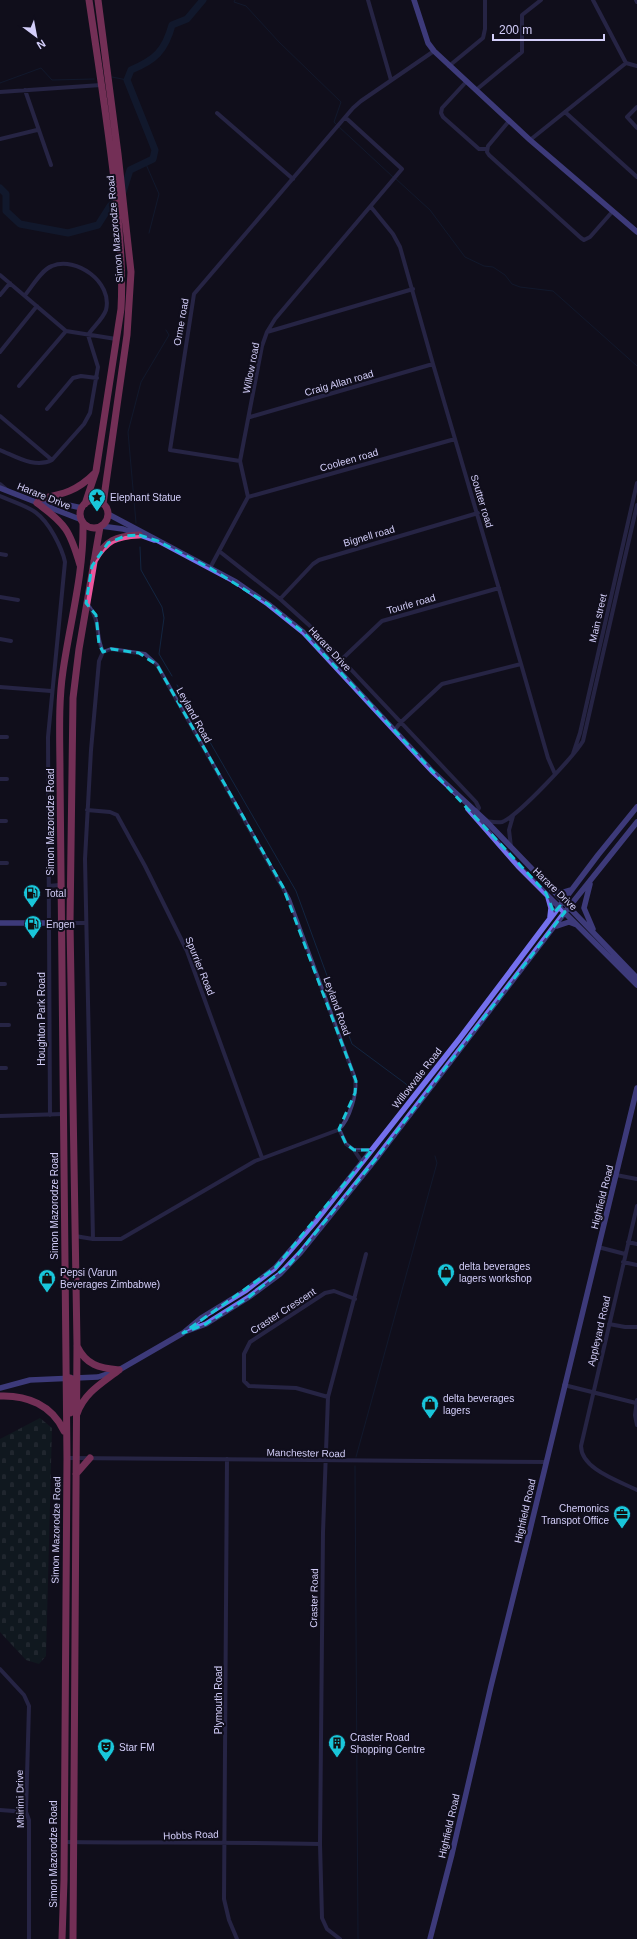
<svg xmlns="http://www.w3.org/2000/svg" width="637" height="1939" font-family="Arial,sans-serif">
<defs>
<pattern id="cemetery-stones" width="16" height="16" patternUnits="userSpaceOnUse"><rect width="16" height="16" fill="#112524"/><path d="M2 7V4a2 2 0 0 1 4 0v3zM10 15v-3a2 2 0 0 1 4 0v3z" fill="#334345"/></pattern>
</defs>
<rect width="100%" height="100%" fill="#100e1c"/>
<path fill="url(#cemetery-stones)" d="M40,1418l12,10 -6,228 -7,8 -13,-4 -26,-28v-193z"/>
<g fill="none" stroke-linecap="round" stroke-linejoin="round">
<path stroke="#132540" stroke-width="1" d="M235,0l-1,2 12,4 33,36 62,60 -7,20 2,2
M112,77l15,3
M0,83l41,-15 11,12 42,-1
M338,126l55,51
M145,162l14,32 -10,39
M396,179l34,31 35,47 19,9 9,1 12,8 7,9 8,3 33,4 84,75
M136,523l-8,-91 13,-50 28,-47 -3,-5
M140,547l1,23 21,37 2,11 -5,36 13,22
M177,685l119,206 56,153 54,40 5,8
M356,1457l81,-294 -2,-7
M355,1466l3,473"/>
<path stroke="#132540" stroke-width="7" d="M0,188l6,6v17l14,13 48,9 30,-8 12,-19 12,-11 8,-25 23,-11 2,-9 -28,-70 4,-10c24,-10 34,-19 41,-45l15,-6 16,-19"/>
<path stroke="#403e75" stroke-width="4" d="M368,0l23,80
M593,0l33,63
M636,0l1,2
M449,66l34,-28 2,-9v-29
M466,82l-24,26 -1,5 2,4 36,32h8
M25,90l26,75
M476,90l46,-38v-37l19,-15
M0,92l101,-7
M637,107l-10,10 10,11
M565,112l72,65
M217,113l76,66
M509,121l-21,25 -1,6 2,3 92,83 3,2 6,-3 22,-25
M0,139l37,-9
M530,140l96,-77 11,3
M371,207l22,27 7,13 33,117 88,300 -79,20 -42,39 -6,8
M0,275l66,56 50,8
M0,295l10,-12
M267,332l146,-43
M0,352l37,-46
M19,386l47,-55
M47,409l26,-31 8,-2 16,2
M0,416l52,44
M250,417l183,-53
M0,450c15,6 35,19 52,10l32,-36 6,-11 8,-46 -10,-32c5,-8 15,-16 18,-25 7,-28 -30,-54 -54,-44 -11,4 -20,21 -27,29
M240,461l-70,-11 24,-156 159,-186 8,-7 73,-50
M0,484l7,6
M0,496c28,12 39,12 54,39 5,9 9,17 11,27l-17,175 2,378
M248,497l207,-58
M219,551l61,48 29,26 167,177 3,6 -3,4
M0,554l6,1
M210,568l38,-71 -8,-36 22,-115 5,-14 8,-13 127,-150 -56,-51
M0,597l18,3
M280,599l33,-35 6,-4 159,-47
M87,604c15,17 7,29 16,48
M0,639l11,2
M111,649l34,5 12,11 132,234 65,177c5,14 -5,45 -16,54l-83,31 -134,78h-28l-8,-380 6,-109 8,-89 4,-9z
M341,660l41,-39 117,-33
M521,664l27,94 7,16
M0,687l51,4
M0,737h7
M573,754l7,-21 57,-250
M0,779h7
M87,810l23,2 7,3 28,51 42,85 75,207
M0,821h6
M486,821c6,1 11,2 16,1 15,-5 72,-66 81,-81l54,-236
M511,847l-2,-17 4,-14
M0,863h7
M49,886l10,-1
M70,923h16
M0,984h5
M0,1025h9
M0,1068h6
M0,1116l63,-2
M339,1129l7,15 8,6h18
M354,1150l8,12
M616,1175l21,4
M637,1206l-56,240c0,23 38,35 56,44
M75,1236l18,3
M628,1242l9,2
M598,1247l27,7
M623,1262l14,3
M609,1324l16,3h12
M564,1385l72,18
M328,1397l-32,-9 -47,-2 -5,-5v-27l6,-12 75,-49 9,-2 21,8
M637,1400l-2,15 2,10
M67,1458l479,4
M227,1459l-3,440 5,21 8,19
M0,1669l24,26 5,11 -3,106 3,8v119
M0,1810l26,2
M64,1842c85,1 170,0 256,2
M340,1939l-13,-10 -5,-11 -2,-74 3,-312 5,-135 38,-143"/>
<path stroke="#7470ee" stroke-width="5.5" d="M414,0l14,43 6,8 96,89 107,92
M0,488l82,32
M40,499l42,9
M108,514l128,68 32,22 35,28 129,139 53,49 152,158
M101,526l22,3 31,11
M468,809l50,57 119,119
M590,884l-6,24 9,21
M552,890l9,3 10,-3
M548,897l3,11 -1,9
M0,923h70
M557,926l12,-4 8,3
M187,1331l19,-7 43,-27 31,-23 21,-22 74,-92 190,-248 72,-90
M0,1388l30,-8 68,-3 21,-7 64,-37 18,-15 44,-27 30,-23 40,-46 145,-184 138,-183 39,-48
M430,1939l22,-85 39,-168 37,-148 109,-450"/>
<path stroke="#ec579d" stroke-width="7" d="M98,0l20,154 13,118 -4,63 -24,169
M39,499c25,-5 38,-8 56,-26
M80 514a14 14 0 1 1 28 0a14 14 0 1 1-28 0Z
M37,503c29,21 33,28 43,62
M85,504l11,-33 25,-162c2,-35 -1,-68 -4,-103 -7,-69 -18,-138 -28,-206
M94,561c12,-21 22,-25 45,-26
M77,1346c9,19 22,22 42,24
M70,1378v35
M0,1396c27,-1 52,9 64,35
M77,1414c7,-21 25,-31 42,-44
M76,1474l14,-16
M62,1939l2,-59 3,-422 -7,-682c0,-35 -2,-71 3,-105 7,-49 21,-98 20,-148
M73,1939l4,-595 -7,-421 3,-225 6,-49 21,-122"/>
</g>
<path d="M0 0H637V1939H0ZM139,535l19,6 52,27 58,36 35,28 243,261 8,20 6,-7 5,6 -190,248 -85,104 -41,33 -43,27 -23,9 92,-65 97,-118h-18l-8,-6 -7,-15 16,-36 1,-12 -73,-194 -126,-222 -18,-12 -28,-4 -8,3 -4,-8 -3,-29 -10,-12 6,-37 16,-23 17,-7z" fill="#100e1c" fill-opacity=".55" fill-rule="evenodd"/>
<path fill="none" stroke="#19c6da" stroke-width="3" stroke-dasharray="8 5" stroke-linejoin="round" d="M139,535l19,6 52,27 58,36 35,28 243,261 8,20 6,-7 5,6 -190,248 -85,104 -41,33 -43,27 -23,9 92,-65 97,-118h-18l-8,-6 -7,-15 16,-36 1,-12 -73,-194 -126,-222 -18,-12 -28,-4 -8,3 -4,-8 -3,-29 -10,-12 6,-37 16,-23 17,-7z"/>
<defs>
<g id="sight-pin" transform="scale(0.9)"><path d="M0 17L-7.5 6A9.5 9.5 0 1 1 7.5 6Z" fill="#19c6da" stroke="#100e1c"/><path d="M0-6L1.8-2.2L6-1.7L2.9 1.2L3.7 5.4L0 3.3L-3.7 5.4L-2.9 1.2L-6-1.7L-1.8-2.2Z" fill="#111"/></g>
<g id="fuel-pin" transform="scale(0.9)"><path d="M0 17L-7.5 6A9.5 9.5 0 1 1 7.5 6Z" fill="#19c6da" stroke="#100e1c"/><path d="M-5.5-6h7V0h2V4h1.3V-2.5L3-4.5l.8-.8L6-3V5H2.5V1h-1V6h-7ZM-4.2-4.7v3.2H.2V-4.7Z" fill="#111"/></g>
<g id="shop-pin" transform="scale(0.9)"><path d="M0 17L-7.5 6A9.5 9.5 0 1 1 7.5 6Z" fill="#19c6da" stroke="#100e1c"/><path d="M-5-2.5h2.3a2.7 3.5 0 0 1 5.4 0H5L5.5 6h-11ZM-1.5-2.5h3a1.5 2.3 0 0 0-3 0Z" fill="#111"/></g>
<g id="office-pin" transform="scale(0.9)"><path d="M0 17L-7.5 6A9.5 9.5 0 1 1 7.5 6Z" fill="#19c6da" stroke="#100e1c"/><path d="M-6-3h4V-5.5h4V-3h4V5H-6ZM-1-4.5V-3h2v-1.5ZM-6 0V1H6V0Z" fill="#111"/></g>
<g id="building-pin" transform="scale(0.9)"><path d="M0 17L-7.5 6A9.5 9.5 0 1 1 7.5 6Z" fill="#19c6da" stroke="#100e1c"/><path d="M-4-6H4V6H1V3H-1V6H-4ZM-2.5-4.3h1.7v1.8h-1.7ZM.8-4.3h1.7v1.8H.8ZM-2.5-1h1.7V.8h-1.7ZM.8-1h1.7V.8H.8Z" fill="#111"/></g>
<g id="theatre-pin" transform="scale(0.9)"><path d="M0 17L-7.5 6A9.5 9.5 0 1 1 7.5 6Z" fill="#19c6da" stroke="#100e1c"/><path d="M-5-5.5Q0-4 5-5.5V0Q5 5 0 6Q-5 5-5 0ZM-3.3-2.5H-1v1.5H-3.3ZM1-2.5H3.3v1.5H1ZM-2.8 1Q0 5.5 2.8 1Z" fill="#111"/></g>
</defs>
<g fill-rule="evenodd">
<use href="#sight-pin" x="97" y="497"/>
<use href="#fuel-pin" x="32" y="893"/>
<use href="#fuel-pin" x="33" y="924"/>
<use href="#shop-pin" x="446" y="1272"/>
<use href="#shop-pin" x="47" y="1278"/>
<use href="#shop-pin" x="430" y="1404"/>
<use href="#office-pin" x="622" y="1514"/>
<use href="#building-pin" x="337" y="1743"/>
<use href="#theatre-pin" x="106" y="1747"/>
</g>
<g text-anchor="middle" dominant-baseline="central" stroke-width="4" stroke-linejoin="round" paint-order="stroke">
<g font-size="10" fill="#d3cef9" stroke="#100e1c">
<text transform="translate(115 229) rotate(-95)">Simon Mazorodze Road</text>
<text transform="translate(181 322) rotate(-80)">Orme road</text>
<text transform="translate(251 368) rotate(-79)">Willow road</text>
<text transform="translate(339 383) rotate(-16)">Craig Allan road</text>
<text transform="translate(349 460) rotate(-16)">Cooleen road</text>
<text transform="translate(44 496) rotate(22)">Harare Drive</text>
<text transform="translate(482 501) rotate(73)">Soutter road</text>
<text transform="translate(369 536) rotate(-16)">Bignell road</text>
<text transform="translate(411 604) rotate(-16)">Tourle road</text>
<text transform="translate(598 618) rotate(-77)">Main street</text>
<text transform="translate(330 649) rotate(47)">Harare Drive</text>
<text transform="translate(194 715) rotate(61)">Leyland Road</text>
<text transform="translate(50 822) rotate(-90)">Simon Mazorodze Road</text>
<text transform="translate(555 889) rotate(44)">Harare Drive</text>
<text transform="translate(200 966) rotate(68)">Spurrier Road</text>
<text transform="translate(337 1006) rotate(70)">Leyland Road</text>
<text transform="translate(41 1019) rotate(-90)">Houghton Park Road</text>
<text transform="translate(417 1078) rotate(-52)">Willowvale Road</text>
<text transform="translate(602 1197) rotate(-76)">Highfield Road</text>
<text transform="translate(54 1206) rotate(-90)">Simon Mazorodze Road</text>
<text transform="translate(283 1311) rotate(-33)">Craster Crescent</text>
<text transform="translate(599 1331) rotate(-77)">Appleyard Road</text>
<text transform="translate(306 1453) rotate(1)">Manchester Road</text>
<text transform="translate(525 1511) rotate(-77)">Highfield Road</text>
<text transform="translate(56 1530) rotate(-89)">Simon Mazorodze Road</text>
<text transform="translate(314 1598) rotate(-89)">Craster Road</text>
<text transform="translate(218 1700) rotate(-90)">Plymouth Road</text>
<text transform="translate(20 1799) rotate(-91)">Mbirimi Drive</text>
<text transform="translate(449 1826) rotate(-77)">Highfield Road</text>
<text transform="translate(191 1835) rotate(-2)">Hobbs Road</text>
<text transform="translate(53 1854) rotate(-90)">Simon Mazorodze Road</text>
</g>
<g font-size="10" fill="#d3cef9" stroke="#100e1c" text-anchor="start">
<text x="110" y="497">Elephant Statue</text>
<text x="45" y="893">Total</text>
<text x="46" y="924">Engen</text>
<text x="459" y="1266">delta beverages<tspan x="459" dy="12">lagers workshop</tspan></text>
<text x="60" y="1272">Pepsi (Varun<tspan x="60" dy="12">Beverages Zimbabwe)</tspan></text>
<text x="443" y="1398">delta beverages<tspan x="443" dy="12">lagers</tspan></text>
<text x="609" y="1508" text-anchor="end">Chemonics<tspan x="609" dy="12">Transpot Office</tspan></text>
<text x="350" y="1737">Craster Road<tspan x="350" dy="12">Shopping Centre</tspan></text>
<text x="119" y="1747">Star FM</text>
</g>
</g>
<g transform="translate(36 36) rotate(148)" stroke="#100e1c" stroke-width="3" paint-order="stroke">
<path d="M0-3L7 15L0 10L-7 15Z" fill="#d3cef9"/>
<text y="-6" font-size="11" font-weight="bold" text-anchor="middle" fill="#d3cef9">N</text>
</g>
<path d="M493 34v6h111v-6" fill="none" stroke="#d3cef9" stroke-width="2"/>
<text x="499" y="34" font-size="12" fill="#d3cef9" stroke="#100e1c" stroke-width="3" paint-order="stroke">200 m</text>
</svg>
